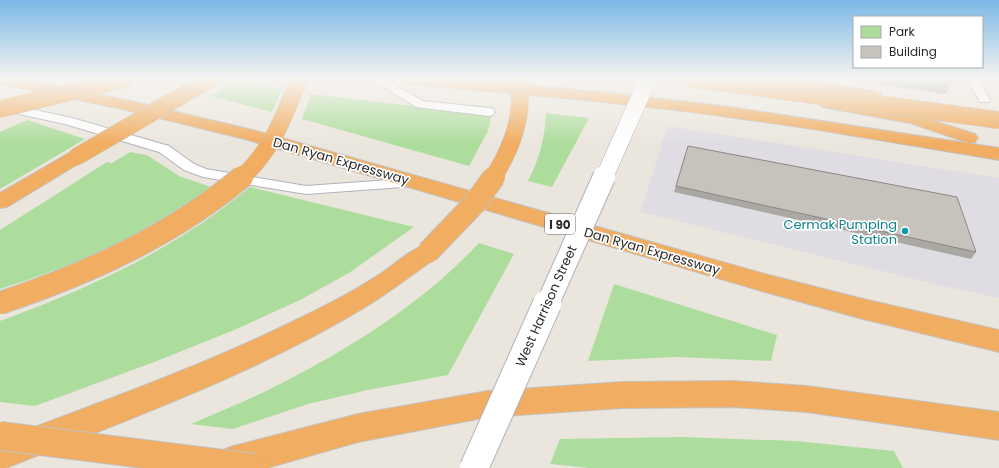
<svg xmlns="http://www.w3.org/2000/svg" width="999" height="468" font-family="Poppins,sans-serif">
<rect width="100%" height="100%" fill="#ebe6dd"/>
<path fill="#dfdde3" d="M668,126l331,52v120l-56,-12 -303,-74z"/>
<path fill="#addd9d" d="M231,83l51,6 -10,23 -62,-16z
M311,94l135,16 4,-6 43,3 -5,24 -19,35 -167,-47z
M546,113l43,5 -37,69 -24,-6c11,-21 17,-44 18,-68z
M27,120l58,19 -85,50v-57z
M130,152l17,3 32,21 32,11c-34,23 -68,44 -105,62 -34,16 -70,28 -106,40v-59l107,-68 5,1z
M250,187l164,40 -65,46 -49,27 -61,28 -82,33 -122,45 -35,-4v-81c92,-34 174,-71 250,-134z
M479,243l35,11 -66,121 -80,15 -60,14 -75,25 -42,-5c25,-11 51,-21 75,-33 77,-38 154,-85 213,-148z
M614,284l163,51 -6,26 -94,-4 -89,4z
M681,437l115,4 98,10 9,17h-314l-39,-4 10,-25z"/>
<g fill="none" stroke-linecap="round" stroke-linejoin="round">
<g stroke="#b0b1bc" stroke-width="2">
<path id="service" d="M371,79h13l39,22 66,7 4,1 2,3 -2,3 -4,1 -73,-9z
M967,79h11l12,21 -2,2h-8z
M4,103l68,15 97,28 25,18 12,5 100,17 111,-8 5,1 2,3 -2,3 -5,1 -111,8 -103,-17 -19,-7 -25,-18 -94,-28 -65,-14v-6z"/>
</g>
<g stroke="#c3c3c3" stroke-width="2">
<path id="motorway" d="M0,79h21l101,20 135,32 508,143 94,24 140,32v22l-140,-34 -94,-26 -520,-153 -123,-30 -122,-25z
M398,79h58l21,1 144,14 109,13 269,41v12l-192,-32 -115,-16 -107,-12 -179,-16 -5,-2z
M766,79h32l76,12 6,2 2,3 -2,3 -6,2 -101,-17 -5,-2z
M828,99l85,15 62,20 3,4 -3,4 -6,1 -59,-20 -88,-16 -2,-3 2,-3z
M76,151l7,2 2,4 -2,4 -76,46 -7,1v-15l69,-40z
M428,244l8,2 3,6 -3,6c-23,16 -45,33 -69,48 -112,68 -240,114 -361,162h-6v-28c101,-38 203,-74 300,-122 27,-13 54,-27 80,-44 15,-10 30,-25 48,-30z
M733,381l74,5 192,26v28l-192,-28 -74,-5 -111,1 -134,9 -130,25 -91,26h-51l-2,-5 5,-11 11,-5 128,-33 130,-23 134,-9z"/>
</g>
<use href="#service" fill="#fff" fill-rule="evenodd"/>
<use href="#motorway" fill="#f1ad61" fill-rule="evenodd"/>
<g stroke="#b0b1bc" stroke-width="18" stroke-linecap="butt">
<path id="secondary-bridge-far2" d="M604,178l44,-99"/>
</g>
<g stroke="#b0b1bc" stroke-width="24" stroke-linecap="butt">
<path id="secondary-bridge-far1" d="M547,305l57,-128"/>
</g>
<g stroke="#b0b1bc" stroke-width="30" stroke-linecap="butt">
<path id="secondary-bridge" d="M474,468l73,-164"/>
</g>
<g stroke="#c3c3c3" stroke-width="18" stroke-linecap="butt">
<path id="motorway-bridge-far2" d="M693,79l306,41
M0,109l124,-30
M76,157l134,-78
M241,178c31,-27 43,-62 58,-99
M493,178c18,-29 33,-65 24,-99"/>
</g>
<g stroke="#c3c3c3" stroke-width="24" stroke-linecap="butt">
<path id="motorway-bridge-far1" d="M428,252l47,-49 19,-26
M0,303c87,-29 171,-67 242,-126"/>
</g>
<g stroke="#c3c3c3" stroke-width="30" stroke-linecap="butt">
<path id="motorway-bridge" d="M0,436l255,32"/>
</g>
<use href="#secondary-bridge-far2" stroke="#fff" stroke-width="17"/>
<use href="#secondary-bridge-far1" stroke="#fff" stroke-width="22"/>
<use href="#secondary-bridge" stroke="#fff" stroke-width="28"/>
<use href="#motorway-bridge-far2" stroke="#f1ad61" stroke-width="17"/>
<use href="#motorway-bridge-far1" stroke="#f1ad61" stroke-width="22"/>
<use href="#motorway-bridge" stroke="#f1ad61" stroke-width="28"/>
</g>
<path fill="#aaa8a2" d="M848,79h107l-9,15 -99,-14z
M688,146l288,106 -5,7 -297,-67z"/>
<path fill="#c6c3bc" stroke="#8b8884" d="M688,146l269,51 19,55 -300,-66z"/>
<linearGradient id="sky" x2="0" y2="1"><stop stop-color="#7bb8e7"/><stop offset="0.55" stop-color="#f6f4f0"/><stop offset="1" stop-color="#f6f4f0" stop-opacity="0"/></linearGradient>
<rect width="999" height="144" fill="url(#sky)"/>
<circle fill="#0f9aa8" stroke="#fff" stroke-width="1.5" cx="905" cy="231" r="4"/>
<g text-anchor="middle" dominant-baseline="central" stroke-width="3.5" stroke-linejoin="round" paint-order="stroke">
<rect fill="#fff" stroke="#6a6a6a" stroke-width="1" x="545" y="214" width="30" height="20" rx="3"/>
<g font-size="12" font-weight="bold" fill="#2a2a2a">
<text x="560" y="224">I 90</text>
</g>
<g font-size="13" fill="#2a2a2a" stroke="#fff">
<text transform="translate(341 161) rotate(16)">Dan Ryan Expressway</text>
<text transform="translate(652 251) rotate(16)">Dan Ryan Expressway</text>
<text transform="translate(546 306) rotate(-66)">West Harrison Street</text>
</g>
<g font-size="13" fill="#0d838f" stroke="#fff" text-anchor="end">
<text x="897" y="224">Cermak Pumping<tspan x="897" dy="15">Station</tspan></text>
</g>
</g>
<rect x="853" y="16" width="130" height="52" fill="#ffffff" stroke="#aaaaaa"/>
<rect x="861" y="26" width="20" height="12" fill="#addd9d" stroke="#aaaaaa"/>
<text x="889" y="36" font-size="12" fill="#2a2a2a">Park</text>
<rect x="861" y="46" width="20" height="12" fill="#c6c3bc" stroke="#aaaaaa"/>
<text x="889" y="56" font-size="12" fill="#2a2a2a">Building</text>
</svg>
